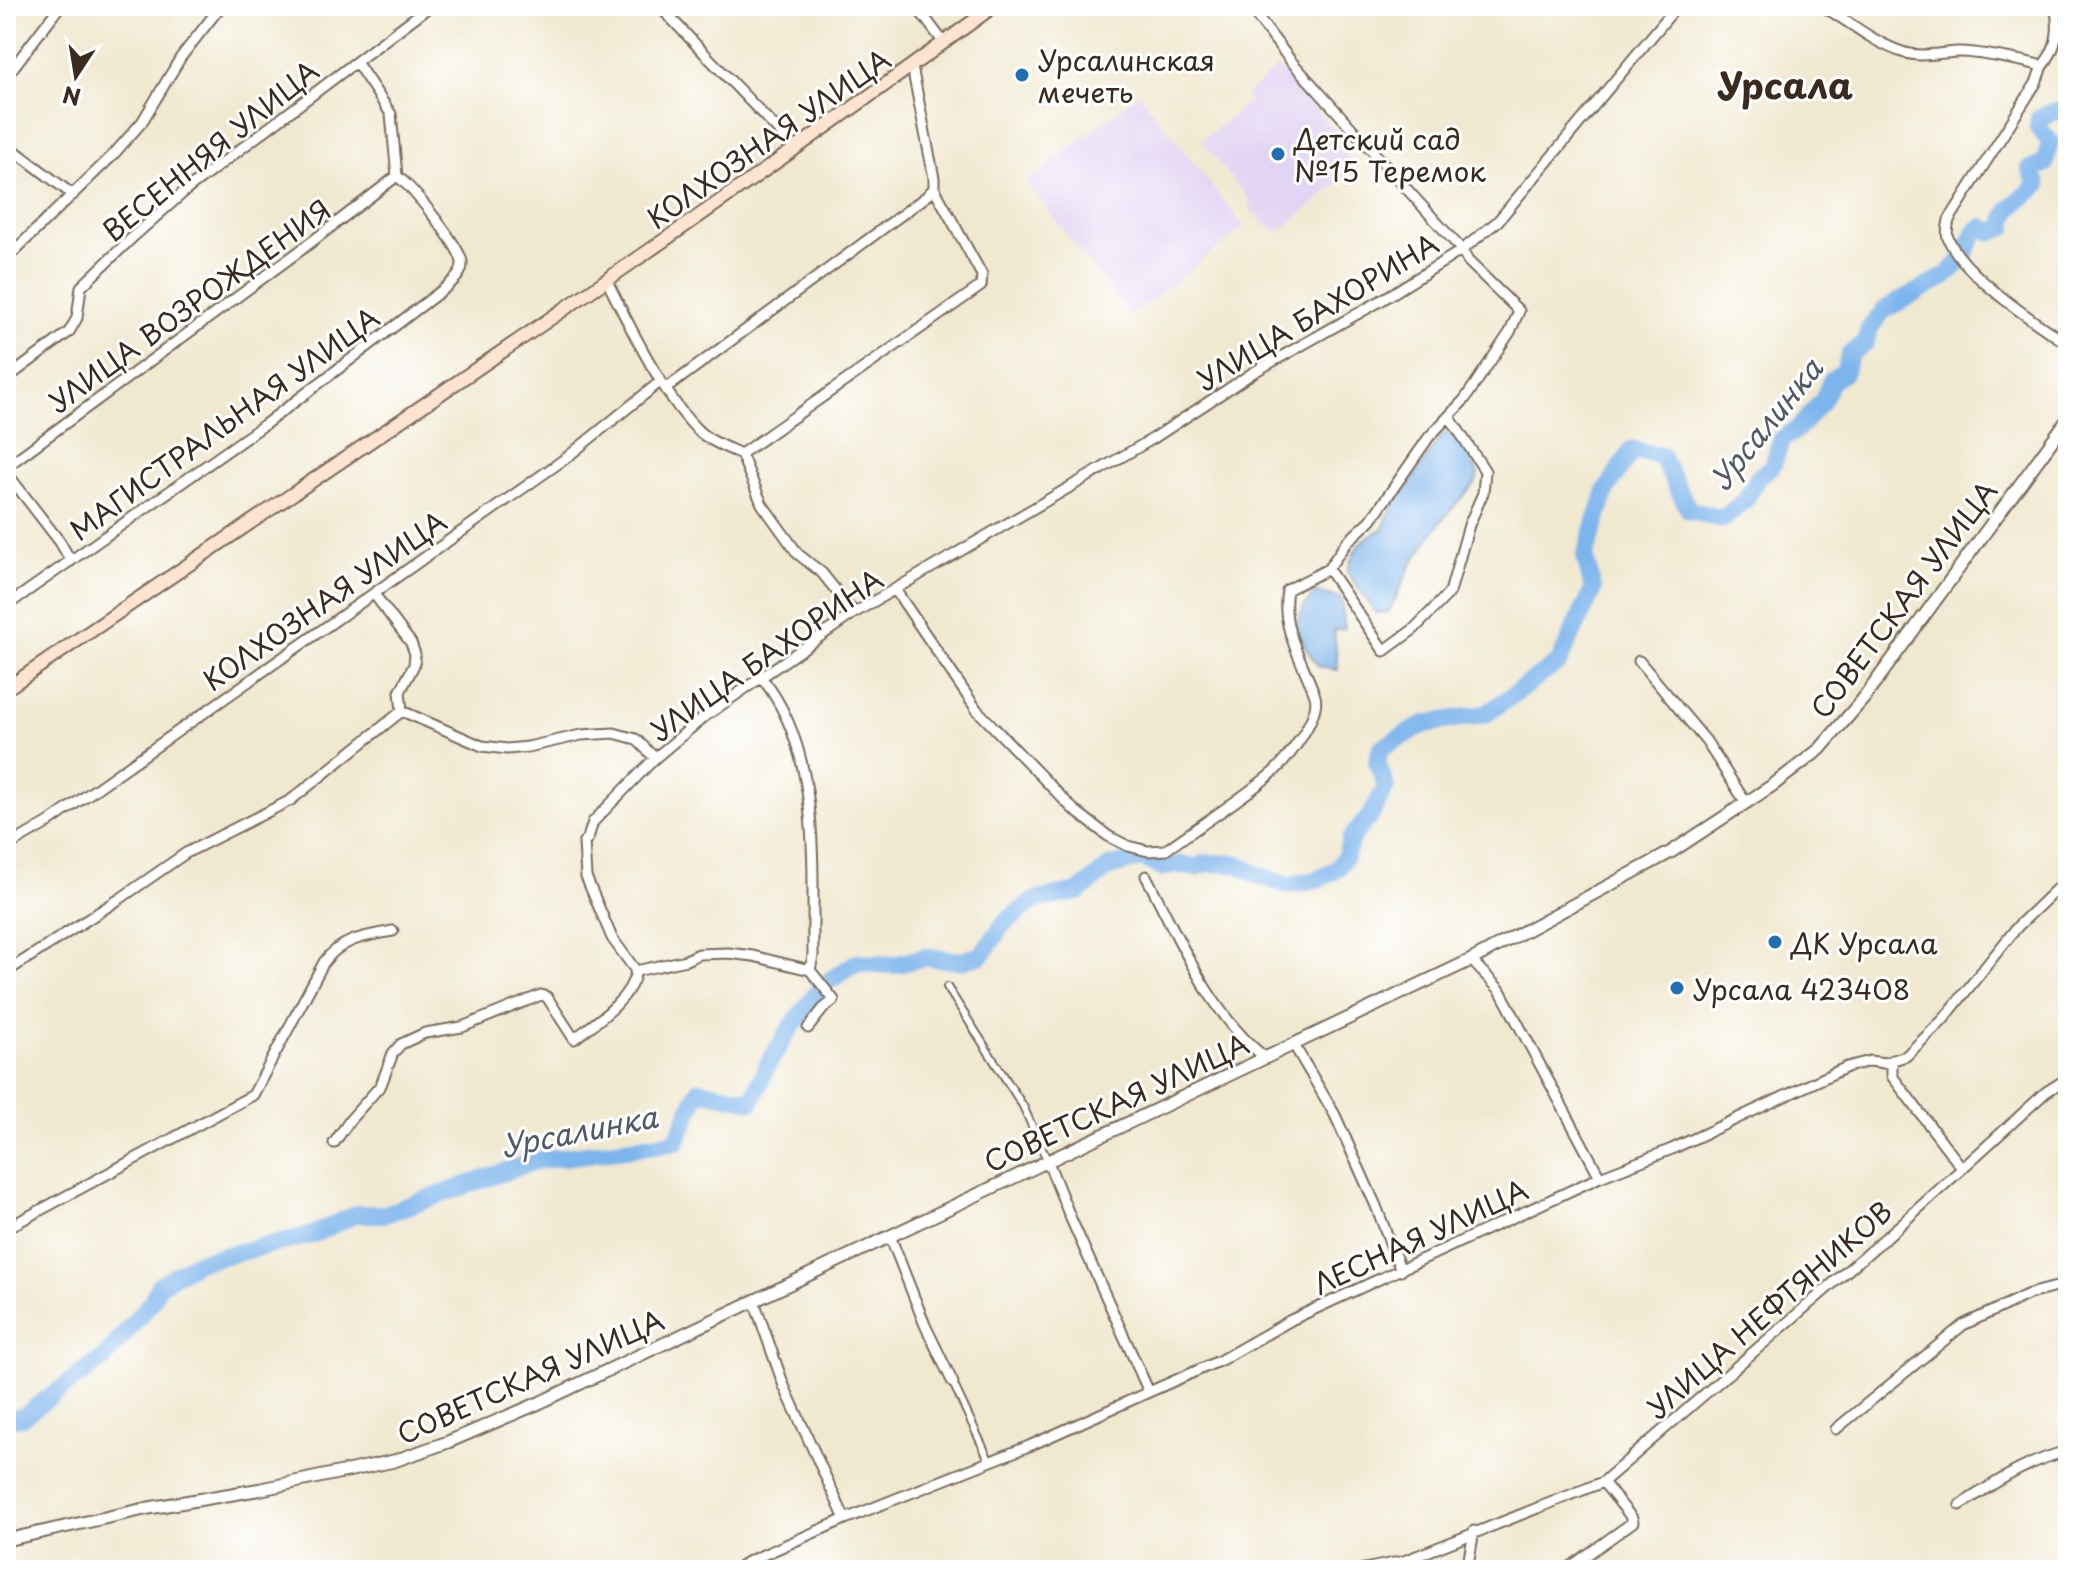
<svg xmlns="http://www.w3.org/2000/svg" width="2074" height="1576" font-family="'Playpen Sans',sans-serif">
<rect width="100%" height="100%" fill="#fff"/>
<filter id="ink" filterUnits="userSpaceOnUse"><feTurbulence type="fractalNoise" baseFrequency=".0125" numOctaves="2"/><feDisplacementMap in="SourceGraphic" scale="16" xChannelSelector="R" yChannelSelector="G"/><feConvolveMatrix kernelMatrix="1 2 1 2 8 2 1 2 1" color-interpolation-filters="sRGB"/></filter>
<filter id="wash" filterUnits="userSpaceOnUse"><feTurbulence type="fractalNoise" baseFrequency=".006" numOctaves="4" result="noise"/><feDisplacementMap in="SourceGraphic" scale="32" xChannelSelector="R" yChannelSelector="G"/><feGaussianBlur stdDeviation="1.8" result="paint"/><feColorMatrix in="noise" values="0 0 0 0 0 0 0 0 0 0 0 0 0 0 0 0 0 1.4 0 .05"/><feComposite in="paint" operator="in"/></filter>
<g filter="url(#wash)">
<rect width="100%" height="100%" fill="#f0e8cf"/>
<path fill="#e2d4f3" d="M1278,67l60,67 -5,5 24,28 -76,64 -10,-3 -20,-17 -1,-10 -49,-60 49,-40 -4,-6z
M1139,94l105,133 -113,89 -105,-133z"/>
<path fill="#7cb4ec" stroke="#5c6f85" stroke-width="2" d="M1445,432l10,5 15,18 8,19 -2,8 -34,38 -31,45 -22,47 -13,1 -29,-41c7,-25 13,-33 36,-43 5,-18 15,-29 26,-44 12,-18 22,-36 36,-53z
M1316,592l25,6 4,31 -11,1 4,40 -20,-4 -13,-19 -9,-22 8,-18z"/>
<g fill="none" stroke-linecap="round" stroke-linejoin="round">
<path stroke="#7cb4ec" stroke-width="18" d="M6,1419l16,-2 83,-60 47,-56 7,-16 38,-23 115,-27 44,-21h29l150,-53 141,-19 23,-52 53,11 15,-35 21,-34 35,-47 33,-22 38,2 32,-8 35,4 21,-6 22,-32 31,-23 44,-8 30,-25 33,-9 20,10 12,-4 22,3 11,-4 31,1 21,12 30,9 28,-5 20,-11 9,-14 5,-17 20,-23 15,-28 -9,-25 4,-14 44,-24 61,-10 73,-52 34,-72 -8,-34 21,-65 26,-41 29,6 28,54 34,9 23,-20 13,-22 13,-11 10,-27 16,-10 25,-29 8,-19 13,-8 6,-19 15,-11 4,-14 15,-19 62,-34 16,-16 14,-29 6,-4 9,5 14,-5c-2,-21 20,-29 33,-42l-8,-16 15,-5 5,-23 -12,-13 1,-9 13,-7 16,-2"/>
</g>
</g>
<g filter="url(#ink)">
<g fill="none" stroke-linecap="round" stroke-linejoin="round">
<g stroke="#7a6c5c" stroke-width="10">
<path id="pedestrian" d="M947,987l76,119 25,56
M953,1383l37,79"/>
</g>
<g stroke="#7a6c5c" stroke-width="13">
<path id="minor" d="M659,6l135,141
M916,6l28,37
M1253,6l5,12 33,43 171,189 36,-29 179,-215
M1822,6c27,15 50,36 80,46 18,6 36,1 55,0 17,-1 68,9 85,14l-6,17 -87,137c-1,6 -3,12 -1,18 15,37 86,84 120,106
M2042,66c15,-16 18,-38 13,-60
M6,77l54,-71
M6,144l67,51
M6,259l107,-104 29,-33 39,-65 40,-51
M606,279c21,42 61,125 96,155 12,9 25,14 39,20l21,50 36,50 24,19 32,40
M6,379l63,-47 8,-14 4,-31 54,-52 50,-44 245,-185
M667,388l260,-192 7,-8
M741,454l240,-168 1,-11 -48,-87v-10l-22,-111
M6,467l295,-217 96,-74
M6,472l54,70 11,19
M1328,569l56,82 30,-22 36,-37 19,-67 14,-32 2,-22 -36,-55
M374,594l37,49 4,11 -1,11 -14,27 2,19
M6,606l258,-181 181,-137c8,-7 18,-14 17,-26 -3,-17 -50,-75 -65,-86l-6,-62 -35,-52
M1639,661l67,80 40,62
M762,678c60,74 50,188 51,278l-3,14
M6,847l43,-25 517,-364 95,-77
M1146,876c32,60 64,140 120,182
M2058,888l10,10
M1471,960l29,30 100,187
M6,972l115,-74 65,-45 105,-53 111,-89 80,35 25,3 21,-2 53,-12 33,-2 22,6 19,19
M808,1028l15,-19 11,-9 -24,-30 -57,-14 -25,-3 -29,1 -13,6 -50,11 -24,-33 -26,-61 -2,-35 4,-4 5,-16 62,-64 49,-41 150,-104 300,-175 100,-66 128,-72 80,-50 6,11 51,50 -9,21 -45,67 -36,38 -58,83 -24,22 -19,27 -41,21c-7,39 16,71 28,106 6,20 -29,66 -44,78 -33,28 -71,51 -105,76l-18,1 -20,-5 -20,-10 -35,-27 -96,-99 -81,-119
M1294,1045l41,70 41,91 25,65
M1892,1060v16l70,92
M334,1143l16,-23 31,-35 12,-32 8,-9 24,-11 37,-6 79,-32 6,2 27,42c22,-17 57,-39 62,-68
M1048,1162l23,57 78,173
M6,1220l5,6 242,-131 71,-133c17,-23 41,-26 69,-31
M890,1236l35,89 28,58
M754,1301l30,85 61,133
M1836,1429l127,-104 66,-31 39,-10
M1960,1505c35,-22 68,-45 108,-54
M737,1570l10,-8 98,-43 184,-73 120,-54 72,-32 70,-40 309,-143 72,-28 175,-82 23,-6 14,2 22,-7 37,-36 75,-94 50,-48
M1359,1570l45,-9 199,-79 295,-255 148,-135 22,-14
M1467,1570l7,-39
M1566,1570l67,-48 -1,-4 -29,-36"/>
</g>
<g stroke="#7a6c5c" stroke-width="15">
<path id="tertiary" d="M6,1540l143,-32 113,-19 132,-28 54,-19 91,-39 932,-443 200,-108 102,-67 47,-36 44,-51 204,-279"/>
</g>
<g stroke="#7a6c5c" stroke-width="16">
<path id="secondary" d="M6,689c330,-226 665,-447 988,-683"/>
</g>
<use href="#pedestrian" stroke="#fff" stroke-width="6"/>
<use href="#minor" stroke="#fff" stroke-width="9"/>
<use href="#tertiary" stroke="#fff" stroke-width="11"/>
<use href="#secondary" stroke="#fde4d1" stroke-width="12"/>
</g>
</g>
<g fill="#1f6fb2" stroke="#fff" stroke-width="3">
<circle cx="1022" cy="75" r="8"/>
<circle cx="1278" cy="154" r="8"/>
<circle cx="1775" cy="942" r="8"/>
<circle cx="1677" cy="988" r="8"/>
</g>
<g text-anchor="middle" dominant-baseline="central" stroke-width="6" stroke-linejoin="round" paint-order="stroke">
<g font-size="28" fill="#3b2a1e" stroke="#fff" text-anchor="start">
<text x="1038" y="59">Урсалинская<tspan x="1038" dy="32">мечеть</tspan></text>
<text x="1294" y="138">Детский сад<tspan x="1294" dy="32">№15 Теремок</tspan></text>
<text x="1791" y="942">ДК Урсала</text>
<text x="1693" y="988">Урсала 423408</text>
</g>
<g font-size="28" fill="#3b2a1e" stroke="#fff">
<text transform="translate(768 138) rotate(-35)">КОЛХОЗНАЯ УЛИЦА</text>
<text transform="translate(210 150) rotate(-39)">ВЕСЕННЯЯ УЛИЦА</text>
<text transform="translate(189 305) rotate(-36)">УЛИЦА ВОЗРОЖДЕНИЯ</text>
<text transform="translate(1317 311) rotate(-31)">УЛИЦА БАХОРИНА</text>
<text transform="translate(224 423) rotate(-36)">МАГИСТРАЛЬНАЯ УЛИЦА</text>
<text transform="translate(1903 599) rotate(-53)">СОВЕТСКАЯ УЛИЦА</text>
<text transform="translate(324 600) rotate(-35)">КОЛХОЗНАЯ УЛИЦА</text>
<text transform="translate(766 654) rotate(-35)">УЛИЦА БАХОРИНА</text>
<text transform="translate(1116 1102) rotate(-25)">СОВЕТСКАЯ УЛИЦА</text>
<text transform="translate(1420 1236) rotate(-25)">ЛЕСНАЯ УЛИЦА</text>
<text transform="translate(1769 1309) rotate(-41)">УЛИЦА НЕФТЯНИКОВ</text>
<text transform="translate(530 1376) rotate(-24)">СОВЕТСКАЯ УЛИЦА</text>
</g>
<g font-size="30" font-style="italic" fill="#525a66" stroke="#fff">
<text transform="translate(1765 423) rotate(-51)">Урсалинка</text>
<text transform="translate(579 1130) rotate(-11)">Урсалинка</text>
</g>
<g font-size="36" font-weight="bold" fill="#3b2a1e" stroke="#fff">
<text x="1785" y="84">Урсала</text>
</g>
</g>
<rect width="2074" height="1576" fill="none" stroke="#fff" stroke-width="32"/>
<g transform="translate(76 76) rotate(192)" stroke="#ffffff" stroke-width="6" paint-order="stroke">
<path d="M0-6L14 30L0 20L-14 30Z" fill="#3b2a1e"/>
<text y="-12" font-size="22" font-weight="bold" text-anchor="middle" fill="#3b2a1e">N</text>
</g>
</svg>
